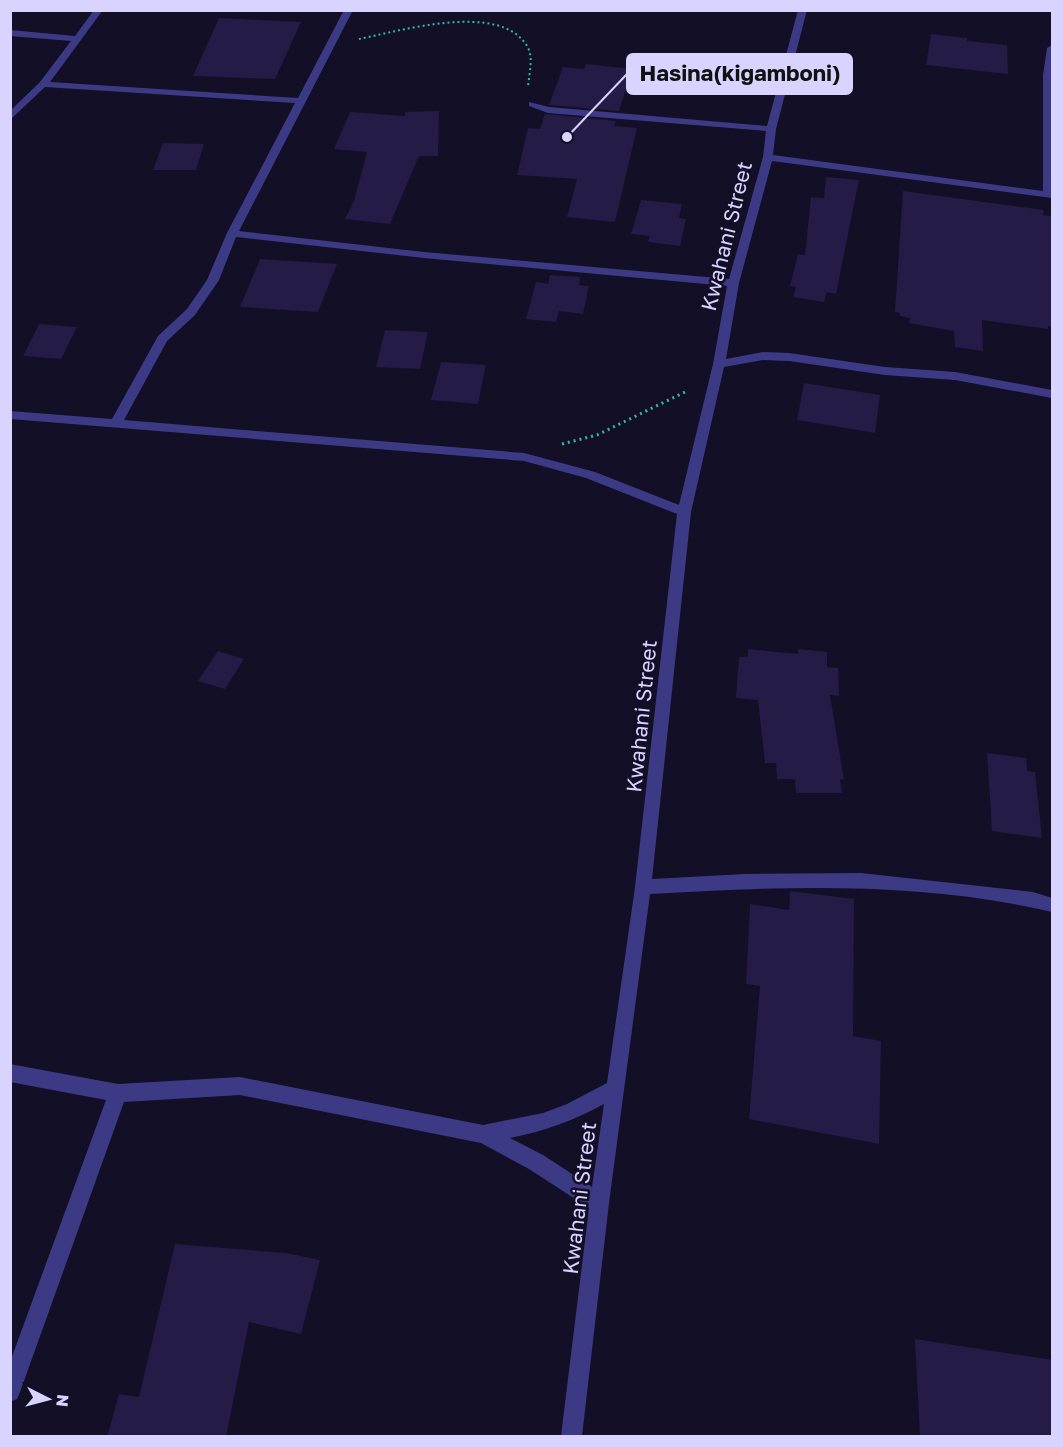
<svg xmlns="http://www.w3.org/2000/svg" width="1063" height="1447" font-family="'Golos Text',sans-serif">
<rect width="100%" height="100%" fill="#130f26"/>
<path fill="#241b47" d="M219,18l82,4 -26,57 -82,-3z
M931,34l36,4v3l40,4 1,29 -82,-9z
M586,64l46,5 -13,42 -70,-6 14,-38 21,2z
M439,111l-1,45h-19l-29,68 -45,-5 9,-18 13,-49 -33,-3 16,-37 55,4v-4z
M545,114l71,7 -2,5 23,2 -22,94 -48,-5 10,-38 -60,-4 11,-47 12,1z
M163,143l41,1 -8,26h-43z
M826,177l33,3 -23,114 -9,-2 -3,10 -31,-5 3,-10 -6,-1 8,-32 7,1 6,-58 13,1z
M903,191l141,19 -1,5 10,1v111l-5,-1v3l-66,-9 1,31 -28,-4 -1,-16 -45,-8 1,-5 -10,-2v-3l-5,-1z
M641,200l41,4 -3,14 7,1 -6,27 -32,-4 2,-6 -19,-2z
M260,259l77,5 -19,48 -78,-5z
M550,275l30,2 -1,8 10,1 -6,28 -24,-3 -3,11 -30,-3 10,-37 12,2z
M39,324l38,3 -16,32 -38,-3z
M385,330l43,2 -8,37 -44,-2z
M441,362l45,3 -8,39 -47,-4z
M804,383l76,12 -5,38 -78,-13z
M748,649l50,5v-5l29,3v15l11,1 1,28 -9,-1 14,85 -4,-1 2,14h-46l-1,-14h-18l-1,-16h-11l-7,-63 -22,-2 3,-41h9z
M218,651l26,8 -19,30 -27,-8z
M987,753l39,5 1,13 8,1 7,66 -50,-7z
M790,891l64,8 -1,137 28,5 -2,103 -130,-25 11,-133 -14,-2 4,-80 39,6z
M175,1244l111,9 34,7 -19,74 -52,-12 -23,115h-119l12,-43 20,3z
M915,1339l138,21v77h-133z"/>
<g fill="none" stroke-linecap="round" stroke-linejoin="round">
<path stroke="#2fb8b0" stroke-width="2" stroke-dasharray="2 3" stroke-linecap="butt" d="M359,39c41,-8 141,-38 168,7 7,11 2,28 1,41"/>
<path stroke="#2fb8b0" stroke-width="3" stroke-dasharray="2 4" stroke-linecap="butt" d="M562,444l35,-9 90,-44"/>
<path fill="#3d3a85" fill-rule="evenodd" d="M94,10h9l-53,72 248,16 46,-88h9l-114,221 185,21 305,27 34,-122 3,-26 -218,-18 -19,-7v-4l20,5 218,19 31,-116h9l-31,119 -3,26 270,36v-116l4,-27 5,-3v153l-280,-37 -33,122 -13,76 37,-7 26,1 96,14 70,5 97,18v8l-97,-18 -70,-5 -96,-14 -26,-1 -39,7 -33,145 -39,367 93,-5 116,-1 172,19 19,6v14c-131,-31 -268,-26 -402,-18l-41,309 -27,233h-21l28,-228 -60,-39 -48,-26 -241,-48 -116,7 -104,290 -3,7 -7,3v-40l96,-262 -96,-18v-18l108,20 122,-7 243,48 60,-12 24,-9 40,-21 28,-196 42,-373 -91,-36 -62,-17 -514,-42v-8l102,8 46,-83 29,-27 20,-29 20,-47 68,-130 -250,-16 -35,33v-9l30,-29 31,-41 -61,-5v-6l65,6zM236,237l188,21 303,28 -14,78 -34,141 -84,-33 -71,-19 -400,-33 43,-79 28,-26 24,-35zM604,1104l-12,83 -49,-32 -33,-17c34,-7 63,-17 94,-34z"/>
</g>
<g text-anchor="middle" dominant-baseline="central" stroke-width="5" stroke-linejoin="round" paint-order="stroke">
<g font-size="21" fill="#d9d4ff" stroke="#130f26">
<text transform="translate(726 236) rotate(-76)">Kwahani Street</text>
<text transform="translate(641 716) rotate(-84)">Kwahani Street</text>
<text transform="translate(579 1198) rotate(-83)">Kwahani Street</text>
</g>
</g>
<path fill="none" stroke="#d9d4ff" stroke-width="2" d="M567 137L627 74"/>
<circle fill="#d9d4ff" stroke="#130f26" stroke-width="2" cx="567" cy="137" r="6"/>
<rect fill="#d9d4ff" stroke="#d9d4ff" stroke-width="2" x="627" y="54" width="225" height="40" rx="6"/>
<g font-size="22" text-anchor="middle" font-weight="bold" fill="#111">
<text x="740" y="81">Hasina(kigamboni)</text>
</g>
<rect width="1063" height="1447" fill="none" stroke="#d9d4ff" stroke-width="24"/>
<g transform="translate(48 1399) rotate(96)" stroke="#130f26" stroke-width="4.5" paint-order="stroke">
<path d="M0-4.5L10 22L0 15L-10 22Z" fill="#d9d4ff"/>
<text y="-9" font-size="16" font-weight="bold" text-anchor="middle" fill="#d9d4ff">N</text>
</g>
</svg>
